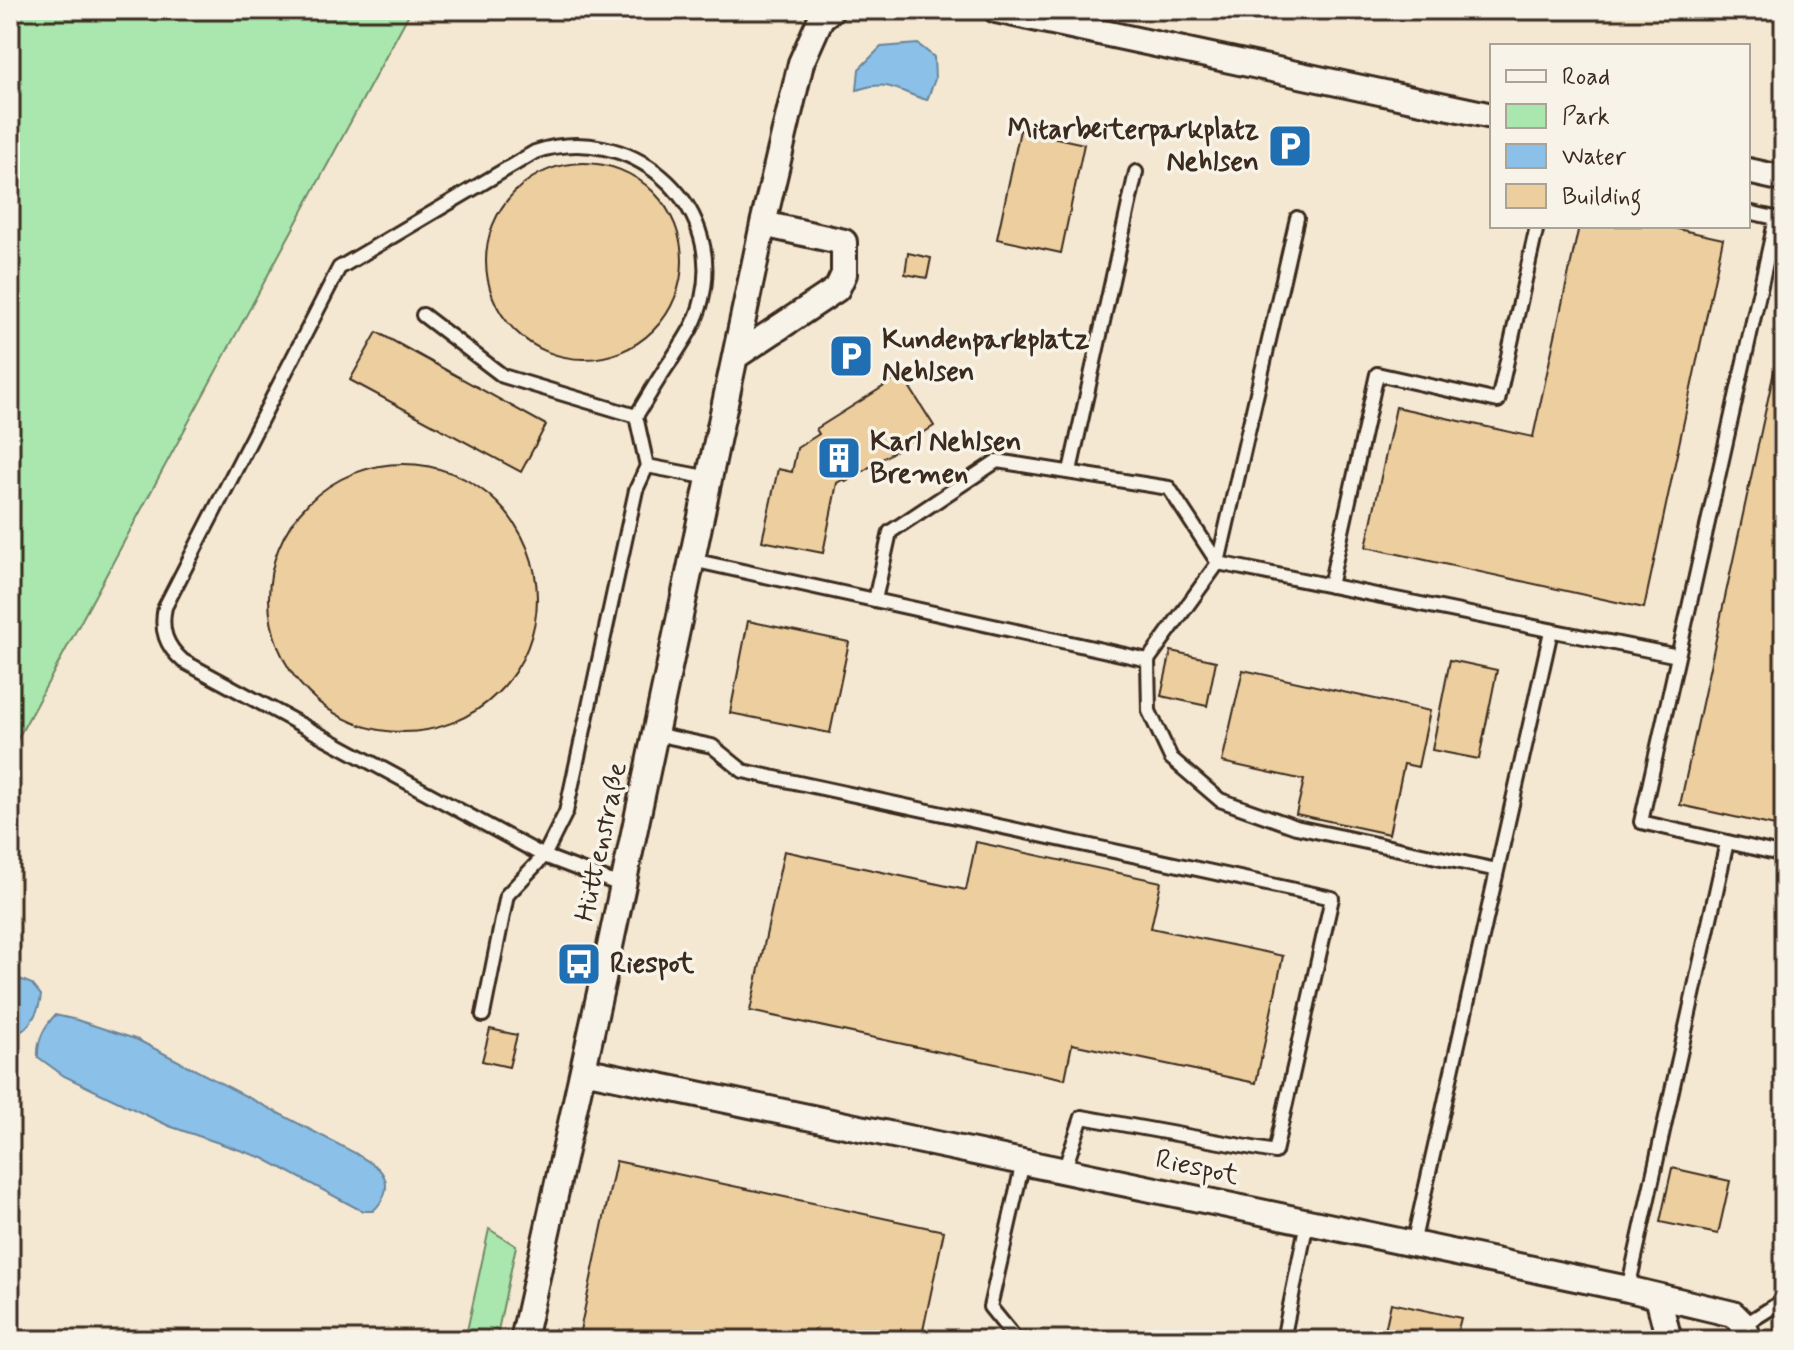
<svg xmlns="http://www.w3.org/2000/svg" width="1794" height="1350" font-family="Mynerve,sans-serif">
<rect width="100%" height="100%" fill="#f7f3e8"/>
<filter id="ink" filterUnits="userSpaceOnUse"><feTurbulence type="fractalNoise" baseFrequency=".0125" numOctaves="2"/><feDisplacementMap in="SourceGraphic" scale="16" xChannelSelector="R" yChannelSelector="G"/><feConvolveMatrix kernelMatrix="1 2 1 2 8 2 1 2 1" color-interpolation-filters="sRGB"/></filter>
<g filter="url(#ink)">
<path fill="#f4e8d2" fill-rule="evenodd" d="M10,10h1774v1330h-1774zM1492,46h256v180h-256z"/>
<path fill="#a9e7ae" stroke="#728866" stroke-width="2" d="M10,10h401l-401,743z
M489,1229l27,17 -20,94h-31z"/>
<path fill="#8bc0e8" stroke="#6b8497" stroke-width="2" d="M918,44l16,13 1,22 -8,21c-32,-9 -36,-21 -70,-10l2,-21 22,-22z
M10,975l22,9 9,11c-1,14 -11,34 -25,39l-6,-4z
M55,1015l22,5 61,20 217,113c7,5 17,10 24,16 13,14 6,31 -6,42h-11l-99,-53 -94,-32 -105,-50 -26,-19c-1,-16 6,-30 17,-42z"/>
<path fill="#ecce9f" stroke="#3b2a1e" stroke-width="2" d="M1020,130l64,14 -23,109 -64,-14z
M486 261a98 98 0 1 1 196 0a98 98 0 1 1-196 0Z
M1579,226h85l59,13 -79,369 -278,-61 30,-140 137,30z
M908,253l23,5 -4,20 -22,-4z
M1784,325v503l-104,-23z
M377,332l169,93 -25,47 -171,-92z
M902,375l32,51 -88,56 -2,-3 -7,4 -14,70 -61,-12 16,-72 14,3 5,-24 22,-14 -3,-5z
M269 598a134 134 0 1 1 268 0a134 134 0 1 1-268 0Z
M748,621l101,21 -19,91 -100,-20z
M1171,651l45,10 -9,45 -46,-10z
M1450,660l47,10 -18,89 -47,-9z
M1243,670l187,41 -12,56 -14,-3 -15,70 -93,-20 8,-34 -82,-18z
M976,842l185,40 -10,46 132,28 -27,127 -184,-39 -7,35 -315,-68 34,-160 182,39z
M490,1029l27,6 -8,32 -27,-6z
M616,1161l328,70 -23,109h-343z
M1672,1168l58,13 -12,53 -58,-12z
M1391,1303l70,15 -4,15 18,4 -1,3h-91z"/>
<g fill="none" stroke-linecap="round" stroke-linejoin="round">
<g stroke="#3b2a1e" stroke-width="18">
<path id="service" d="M1748,212l36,8
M1776,218l-135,604 143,33
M423,315l80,61 133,40c12,-19 23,-39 36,-57 13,-20 25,-37 30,-60 23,-99 -74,-178 -167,-147l-196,116 -174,339c-5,23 1,39 18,54l361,195 79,30
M636,416l11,50 63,12
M1070,471l66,-299
M692,560l456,100 70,-97 79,-345
M1330,586l47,-212 121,27 39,-175
M875,600l15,-68 107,-71 172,27 49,75 460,93
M1148,660l1,51 22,47 49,42 76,27 201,43
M655,734l57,12 31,25 589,127 -57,254 -193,-35 -18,54
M483,1015l24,-120 37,-39 22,-44 70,-322 11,-24
M1413,1244l138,-613
M1628,1289l99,-447
M1744,1325l40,-25
M1022,1340l-6,-1 -26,-32 33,-145
M1283,1340l24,-118"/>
</g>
<g stroke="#3b2a1e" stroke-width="30">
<path id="minor" d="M996,10l496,106
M1748,171l36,8
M736,356l101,-67 7,-15v-32l-81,-18
M583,1070l1045,219 105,25 11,11 5,15
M1658,1297l11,43
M523,1340l82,-370 158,-746 38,-161 20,-45 10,-8"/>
</g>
<use href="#service" stroke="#f7f3e8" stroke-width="12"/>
<use href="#minor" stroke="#f7f3e8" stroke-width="24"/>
</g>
</g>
<defs>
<g id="parking-square" transform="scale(2.3)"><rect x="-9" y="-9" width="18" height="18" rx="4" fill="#1f6fb2" stroke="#f7f3e8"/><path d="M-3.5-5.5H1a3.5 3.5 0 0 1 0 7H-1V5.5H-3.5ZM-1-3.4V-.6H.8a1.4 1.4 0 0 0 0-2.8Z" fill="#fff"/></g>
<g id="building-square" transform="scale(2.3)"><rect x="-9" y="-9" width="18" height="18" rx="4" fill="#1f6fb2" stroke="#f7f3e8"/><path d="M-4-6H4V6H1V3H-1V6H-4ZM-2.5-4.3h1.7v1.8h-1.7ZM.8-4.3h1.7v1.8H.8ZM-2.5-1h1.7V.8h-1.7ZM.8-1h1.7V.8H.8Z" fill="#fff"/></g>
<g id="bus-square" transform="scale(2.3)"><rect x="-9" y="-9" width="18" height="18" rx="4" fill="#1f6fb2" stroke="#f7f3e8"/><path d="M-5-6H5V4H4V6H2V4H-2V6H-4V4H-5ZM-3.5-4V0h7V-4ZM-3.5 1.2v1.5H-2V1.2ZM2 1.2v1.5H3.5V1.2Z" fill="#fff"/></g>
</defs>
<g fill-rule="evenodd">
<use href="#parking-square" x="1290" y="146"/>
<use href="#parking-square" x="851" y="356"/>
<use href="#building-square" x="839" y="458"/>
<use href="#bus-square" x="579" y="964"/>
</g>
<g text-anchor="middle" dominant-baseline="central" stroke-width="7" stroke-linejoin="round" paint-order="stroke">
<g font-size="28" font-weight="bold" fill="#3b2a1e" stroke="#f7f3e8" text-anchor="start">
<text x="1259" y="130" text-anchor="end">Mitarbeiterparkplatz<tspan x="1259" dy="32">Nehlsen</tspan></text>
<text x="882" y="340">Kundenparkplatz<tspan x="882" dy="32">Nehlsen</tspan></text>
<text x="870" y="442">Karl Nehlsen<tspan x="870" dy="32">Bremen</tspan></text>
<text x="610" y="964">Riespot</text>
</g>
<g font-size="28" fill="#3b2a1e" stroke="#f7f3e8">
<text transform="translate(602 842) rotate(-78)">Hüttenstraße</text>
<text transform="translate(1197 1168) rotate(12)">Riespot</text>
</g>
</g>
<rect width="1794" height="1350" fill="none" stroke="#f7f3e8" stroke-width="40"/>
<rect x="20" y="20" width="1754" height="1310" fill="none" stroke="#3b2a1e" stroke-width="3" filter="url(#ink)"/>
<rect x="1490" y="44" width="260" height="184" fill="#f7f3e8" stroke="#aca397" stroke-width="2"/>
<rect x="1506" y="70" width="40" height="12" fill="#f7f3e8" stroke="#aca397" stroke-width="2"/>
<text x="1562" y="84" font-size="24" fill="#3b2a1e">Road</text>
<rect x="1506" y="104" width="40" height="24" fill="#a9e7ae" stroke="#aca397" stroke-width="2"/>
<text x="1562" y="124" font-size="24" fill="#3b2a1e">Park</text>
<rect x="1506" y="144" width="40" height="24" fill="#8bc0e8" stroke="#aca397" stroke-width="2"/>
<text x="1562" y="164" font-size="24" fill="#3b2a1e">Water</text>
<rect x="1506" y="184" width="40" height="24" fill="#ecce9f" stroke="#aca397" stroke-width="2"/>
<text x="1562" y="204" font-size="24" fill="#3b2a1e">Building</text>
</svg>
